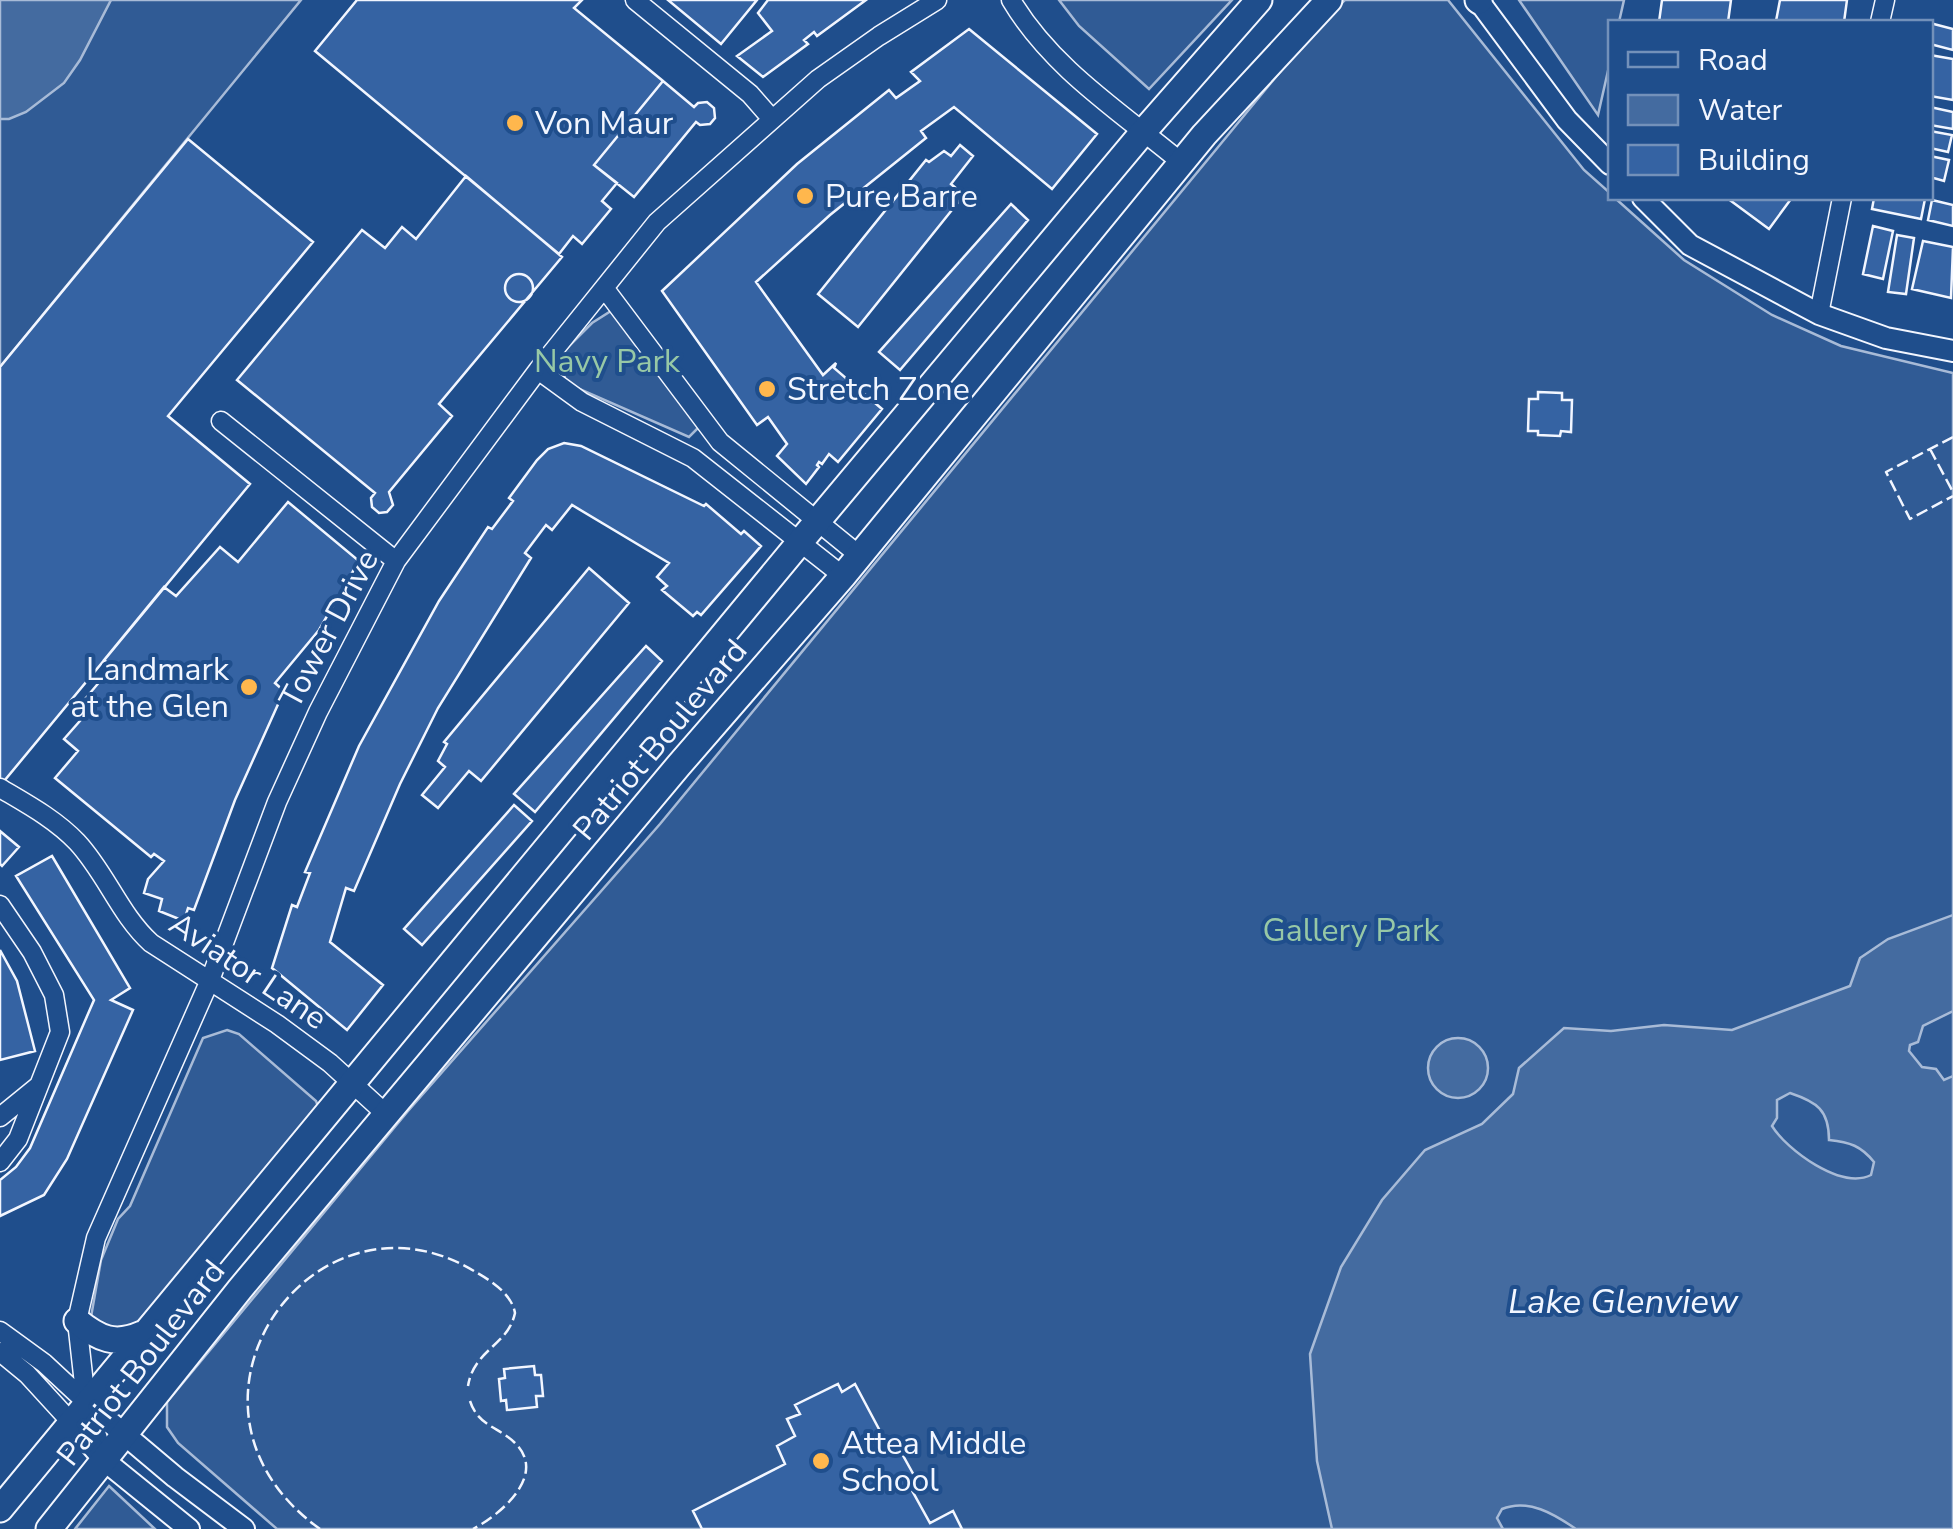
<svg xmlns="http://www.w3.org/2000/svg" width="1953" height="1529" font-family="'Nunito Sans',sans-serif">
<rect width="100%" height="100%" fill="#1f4e8c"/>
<path fill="#305b95" stroke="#a8bbd7" stroke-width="2.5" d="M0,0h301l-301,367z
M1059,0h173l-83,89 -70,-63z
M1345,0h103l136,170 26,23v5h5l69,62 88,55 69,31 112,27v1156h-1676l-99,-86 -11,-16v-25l241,-291 252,-287 662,-803z
M1519,0h105l-5,22h-9v40l-12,53z
M611,311l7,4 79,103 1,10 -9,9 -112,-49 -12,-9 -4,-25 31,-31z
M227,1030l12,4 77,67 5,13 -187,212 -18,17 -25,-26 10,-57 17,-41 12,-13 73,-168z
M109,1486l46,43h-80z"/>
<path fill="#446ba0" stroke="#a8bbd7" stroke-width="2.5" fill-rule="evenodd" d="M0,0h111l-31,60 -16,23 -38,29 -17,7h-9z
M1953,915v96l-30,15 -5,16 -8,3 -1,6 13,16 14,2 8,11 9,-4v453h-377c-22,-15 -48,-31 -74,-20l-5,9 6,11h-171l-15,-68 -7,-107 31,-87 41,-67 43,-50 57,-26 31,-30 6,-26 45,-40 47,3 53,-6 68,5 118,-44 10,-28 28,-19zM1790,1093c27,9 39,17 39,47 21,2 32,6 45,22l-3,13c-30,15 -84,-25 -99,-49l5,-8v-18z
M1428 1068a30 30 0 1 1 60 0a30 30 0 1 1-60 0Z"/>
<path fill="#3563a3" stroke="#f2f6ff" stroke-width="2.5" d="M357,0h225l-8,8 89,73 -69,84 23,18 -15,18 9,8 -29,35 -9,-8 -14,18 -244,-203z
M668,0h89l-36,44z
M768,0h98l-49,36 -3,-4 -10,8 4,4 -45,33 -26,-21 35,-25 -14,-18z
M1662,0h69l-3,22h-69z
M1780,0h67l-3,22 -68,-1z
M1930,23l23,6v21l-23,-6z
M969,29l128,105 -45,55 -98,-82 -33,24 5,7 -96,77 -74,67 67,93 13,-12 -2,5 48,41 -44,53 -9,-8 -7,10 -3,-2 -2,3 2,2 -13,17 -29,-28 10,-12 -19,-27 -11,8 -95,-134 135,-127 92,-74 7,8 24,-17 -9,-9z
M1930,55l23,4v41l-23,-4z
M663,81l31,26 4,-4 9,-1 7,6 1,10 -5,6 -10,1 -4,-3 -62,75 -40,-32z
M1930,107l23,5v17l-23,-4z
M1930,131l22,4 -4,17 -18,-4z
M188,139l125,103 -145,174 82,68 -250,302v-419z
M960,145l13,11 -22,28 13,11 -106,132 -40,-33 108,-134 3,2 15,-11 7,5z
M1930,156l19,4 -5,21 -14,-4z
M466,176l96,81 -123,147 13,12 -63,76 4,13 -6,7 -8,1 -7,-6 -1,-9 4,-5 -138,-113 125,-150 23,18 17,-21 14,12z
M1727,198h62l2,1 -22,30z
M1874,198l51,1 -4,20 -49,-10z
M1932,200l21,5v21l-25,-6z
M1011,204l17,16 -128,150 -21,-18z
M1873,226l20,5 -10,48 -20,-5z
M1897,235l17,3 -8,56 -18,-2z
M1923,241l30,6 -2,51 -39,-9z
M505 288a14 14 0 1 1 28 0a14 14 0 1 1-28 0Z
M1538,392l24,1v7h10l-1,32 -10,-1 -1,5 -22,-1v-4h-10l1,-32h9z
M564,443l17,3 123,60 2,-2 35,30 3,-3 17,15 -60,69 -4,-3 -4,4 -31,-26 5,-4 -10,-9 12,-14 -97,-58 -20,25 -6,-5 -21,28 6,5 -93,150 -38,76 -46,107 -8,-3 -16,54 53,43 -36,45 -75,-62 20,-63 5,2 13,-34 -5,-1 54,-126 80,-145 49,-74 4,2 21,-28 -4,-3 28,-38 11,-11z
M288,502l71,59 -40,69 -44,53 9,8 -49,109 -41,110 -6,-2 -4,13 -25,-10 3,-12 -18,-6 4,-14 16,-18 -10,-7 -3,3 -96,-79 23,-27 -14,-12 29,-33 -8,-7 27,-32 -8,-7 60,-73 12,9 44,-49 18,15z
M589,568l40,35 -148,178 -12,-10 -31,37 -16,-13 23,-28 -7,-6 9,-17 -3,-2z
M646,646l16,15 -127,151 -21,-18z
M514,805l18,16 -110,124 -18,-16z
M0,831l19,16 -17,19 -2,-2z
M52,856l78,132 -19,12 22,10 -66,149 -23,36 -44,21v-36l16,-13 14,-19 64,-148 -78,-124z
M0,950l17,31 18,70 -35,9z
M534,1366l1,9h6l2,21h-7l1,11 -30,3 -1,-10 -5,1 -2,-22 6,-1 -1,-9z
M838,1384l4,8 13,-8 33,62 8,-3 20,36 -7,6 21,38 23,-12 9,18h-260l-9,-18 92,-47 -8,-18 18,-10 -8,-17 13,-5 -5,-9z"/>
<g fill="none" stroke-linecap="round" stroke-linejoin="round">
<g stroke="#f2f6ff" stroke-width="21">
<path id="minor" d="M635,0l115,94 21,24
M1011,0c41,69 110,112 171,163
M1880,22l5,-22
M605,289l115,153 140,114
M1819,314l23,-116
M538,370l44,32 111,56 150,118
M221,421l175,140
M0,788c27,16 55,31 77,54 29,31 43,73 74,101l126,81 53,39 57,52
M0,905l32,47 22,43 6,37 -42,107 -18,23
M0,1117l37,-30
M0,1331l44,32 42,39
M0,1352l27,22 43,47
M105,1460l-19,-58 -9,-81 19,-83 114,-258 67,-178 41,-90 78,-151 142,-191 119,-148 161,-143 61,-43 58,-36"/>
</g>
<g stroke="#f2f6ff" stroke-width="24">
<path id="tertiary" d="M1478,0l89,120 43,44
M1643,198l47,47 129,69 67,24 67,13
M86,1402l89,75 69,52
M70,1421l35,40 84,68"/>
</g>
<g stroke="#f2f6ff" stroke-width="29">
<path id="secondary" d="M1478,0l1,1
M77,1321c22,18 38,25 65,13
M0,1509l800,-967 344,-411 115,-131
M49,1529l191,-240 439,-524 164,-189 361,-441 125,-135"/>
</g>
<use href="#minor" stroke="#1f4e8c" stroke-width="18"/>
<use href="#tertiary" stroke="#1f4e8c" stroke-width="20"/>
<use href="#secondary" stroke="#1f4e8c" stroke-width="25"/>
<path stroke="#f2f6ff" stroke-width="2.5" stroke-dasharray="12 5" stroke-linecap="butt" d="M1953,437l-67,35 24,47 43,-23
M1930,449l23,43
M470,1401c8,25 29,26 45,42 33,32 -15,72 -42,86
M320,1529c-170,-122 -8,-355 154,-258 16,9 38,23 41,42 -7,33 -41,36 -47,73"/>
</g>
<g fill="#ffb74d" stroke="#1f4e8c" stroke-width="4">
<circle cx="515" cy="123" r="10"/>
<circle cx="805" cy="196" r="10"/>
<circle cx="767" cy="389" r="10"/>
<circle cx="249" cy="687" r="10"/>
<circle cx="821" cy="1461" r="10"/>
</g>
<g text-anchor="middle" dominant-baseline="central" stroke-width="8" stroke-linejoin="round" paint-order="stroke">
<g font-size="32" fill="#f2f6ff" stroke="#1f4e8c" text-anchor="start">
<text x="535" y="123">Von Maur</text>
<text x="825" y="196">Pure Barre</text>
<text x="787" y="389">Stretch Zone</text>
<text x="229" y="669" text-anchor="end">Landmark<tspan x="229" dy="37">at the Glen</tspan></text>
<text x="841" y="1443">Attea Middle<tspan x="841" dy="37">School</tspan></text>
</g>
<g font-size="32" fill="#97c8a6" stroke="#1f4e8c">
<text x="607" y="361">Navy Park</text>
<text x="1351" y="930">Gallery Park</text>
</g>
<g font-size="32" fill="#f2f6ff" stroke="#1f4e8c">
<text transform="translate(329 629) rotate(-62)">Tower Drive</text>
<text transform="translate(660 740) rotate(-50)">Patriot Boulevard</text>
<text transform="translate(248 971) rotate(34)">Aviator Lane</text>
<text transform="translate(141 1363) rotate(-52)">Patriot Boulevard</text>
</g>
<g font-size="35" font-style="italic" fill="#f2f6ff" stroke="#1f4e8c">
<text x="1623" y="1301">Lake Glenview</text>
</g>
</g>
<rect x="1608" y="20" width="325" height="180" fill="#1f4e8c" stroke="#7391ba" stroke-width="2.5"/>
<rect x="1628" y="52" width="50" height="15" fill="#1f4e8c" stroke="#7391ba" stroke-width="2.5"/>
<text x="1698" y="70" font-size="30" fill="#f2f6ff">Road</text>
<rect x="1628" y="95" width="50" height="30" fill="#446ba0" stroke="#7391ba" stroke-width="2.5"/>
<text x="1698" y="120" font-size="30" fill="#f2f6ff">Water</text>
<rect x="1628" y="145" width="50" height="30" fill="#3563a3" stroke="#7391ba" stroke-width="2.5"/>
<text x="1698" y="170" font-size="30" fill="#f2f6ff">Building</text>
</svg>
